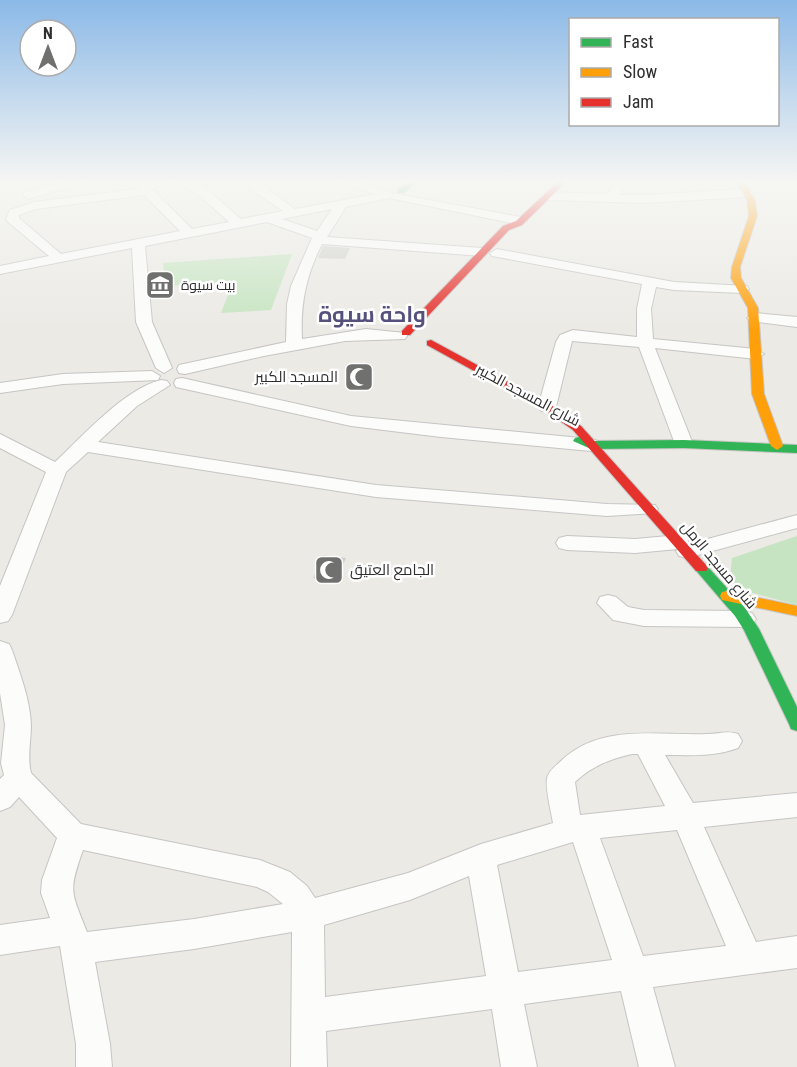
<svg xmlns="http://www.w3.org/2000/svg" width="797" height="1067" font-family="'Roboto Condensed',Cairo,sans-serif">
  <rect width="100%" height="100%" fill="#ebeae5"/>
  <g fill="#c6e4c1">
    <polygon points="292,254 271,310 221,313 233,282 166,286 163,263"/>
    <polygon points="797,536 797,605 745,591 730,579 732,558"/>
  </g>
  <g fill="#d0d0cb">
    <polygon points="323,246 350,248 345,259 318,258"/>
    <polygon points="323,555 346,558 336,582 313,578"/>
  </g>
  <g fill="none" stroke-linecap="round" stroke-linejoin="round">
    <g stroke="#c6c5c4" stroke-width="2">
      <g id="street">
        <polygon points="74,180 95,180 28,199 22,195 24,192"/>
        <path d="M 132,180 L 143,180 L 146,184 L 157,180 L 176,180 L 152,189 L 192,229 L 229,222 L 201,197 L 176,180 L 191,180 L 209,191 L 241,219 L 283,211 L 237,180 L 253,180 L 263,186 L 295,209 L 376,194 L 335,180 L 355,180 L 391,193 L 521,217 L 527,221 L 521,225 L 389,198 L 346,207 L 327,237 L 482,248 L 489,252 L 482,256 L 322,244 C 306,275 300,305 302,339 L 366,329 L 405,333 L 407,336 L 405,339 L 345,341 L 264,356 L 185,374 L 179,373 L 177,369 L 179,365 L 286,342 L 287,304 L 291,286 L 312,238 L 267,222 L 145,246 L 152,322 L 172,368 L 164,373 L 156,368 L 136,322 L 132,248 L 0,274 L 0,266 L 49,256 L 8,222 L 6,219 L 10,210 L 34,202 L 138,189 ZM 144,195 L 180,231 L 61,254 L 19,218 L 19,215 L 36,209 ZM 332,209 L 317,231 L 282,219 Z"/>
        <polygon points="618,180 630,180 619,195 644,195 747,189 753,193 747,197 644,203 548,200 542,196 548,192 607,194"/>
        <polygon points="497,249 674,282 747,286 749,289 742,293 674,290 656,287 651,309 653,339 756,349 764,354 756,359 655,348 693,444 691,448 677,448 675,444 639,347 572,341 556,407 553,411 541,411 538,407 556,342 560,335 573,330 637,337 637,309 642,284 492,256 490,253"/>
        <polygon points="755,313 797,317 797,327 750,321 747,318"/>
        <polygon points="152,371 160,376 158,380 63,384 0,393 0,383 63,374"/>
        <polygon points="182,378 351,416 591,439 598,441 600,445 598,449 591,451 441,437 351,426 176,387 174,383 176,379"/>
        <path d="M 161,380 L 167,381 L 170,385 L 137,406 L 98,442 L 376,485 L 607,504 L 655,505 L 658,509 L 655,513 L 607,516 L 376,497 L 88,452 L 66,472 L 12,615 L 8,621 L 0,623 L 0,586 L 46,472 L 0,448 L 0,434 L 55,462 C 83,436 124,389 161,380 Z"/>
        <polygon points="797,515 797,528 687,558 679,556 676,551 678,549 635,553 567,550 559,548 556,543 559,538 567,536 635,539 679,535 687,537 689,544"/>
        <polygon points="608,595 616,597 628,607 644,610 744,611 752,613 756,619 752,625 744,627 644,626 613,620 597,603 600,597"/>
        <path d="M 0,641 L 9,644 L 12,650 C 20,674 30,699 31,725 C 31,741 27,757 31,773 L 81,824 L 260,860 L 290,872 L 307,886 L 315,898 L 408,873 L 481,844 L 553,823 C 551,811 545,788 547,778 C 549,770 557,765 562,760 C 602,723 658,736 707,734 C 719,734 727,730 738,734 L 742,741 L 738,748 C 714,757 691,755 665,755 L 693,803 L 797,793 L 797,817 L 704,827 L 756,942 L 797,936 L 797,968 L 653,987 L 675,1067 L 639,1067 L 621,991 L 524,1004 L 537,1067 L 501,1067 L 492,1009 L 326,1031 L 327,1067 L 291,1067 L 292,932 L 194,949 L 95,962 L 110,1044 L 112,1067 L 76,1067 L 76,1044 L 60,946 L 0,955 L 0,925 L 50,918 L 41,893 L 42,880 L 57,838 L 19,797 L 10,807 L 0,811 L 0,779 L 4,775 L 1,763 L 5,725 L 0,693 ZM 632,754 L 638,754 L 665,806 L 580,815 L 575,782 C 592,766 610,759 632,754 ZM 677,830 L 726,946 L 643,956 L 600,838 ZM 573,842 L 612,960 L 518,972 L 497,865 ZM 83,850 L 257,887 L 268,892 L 283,904 L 194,919 L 87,932 C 71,891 68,892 83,850 ZM 469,876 L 486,976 L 325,997 L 324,925 L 410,900 Z"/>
      </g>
    </g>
    <g stroke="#c6c5c4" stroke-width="2">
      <g id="fast">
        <polygon points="411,180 419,180 404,193 398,193 398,189"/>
        <polygon points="579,437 592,441 684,440 797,445 797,453 684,448 591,449 573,441 575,438"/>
        <polygon points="701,563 706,565 745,608 759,629 797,707 797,731 791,729 789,724 744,630 735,616 694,568"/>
      </g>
    </g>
    <g stroke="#c6c5c4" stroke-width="2">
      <g id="slow">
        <polygon points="735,180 743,180 755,200 757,216 740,267 741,278 758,308 764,394 783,446 777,450 771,446 752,394 748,308 731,278 732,267 749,216 747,200"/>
        <polygon points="727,591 797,606 797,616 722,600 720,596 722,592"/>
      </g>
    </g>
    <g stroke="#c6c5c4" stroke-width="2">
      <g id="jam">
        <polygon points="560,180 568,180 522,225 509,230 410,335 402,335 402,331 503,226 516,221"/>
        <polygon points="431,340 551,405 581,426 706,565 708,568 706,571 696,571 573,430 543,409 427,345 427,341"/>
      </g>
    </g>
    <use href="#street" fill="#fcfcfb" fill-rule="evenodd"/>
    <use href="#fast" fill="#30b455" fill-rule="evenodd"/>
    <use href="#slow" fill="#ff9f0a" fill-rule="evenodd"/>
    <use href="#jam" fill="#e5322d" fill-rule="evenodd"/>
  </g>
  <linearGradient id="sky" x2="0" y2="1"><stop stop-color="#8bb9e7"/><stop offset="0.55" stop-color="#f6f6f3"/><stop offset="1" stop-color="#f6f6f3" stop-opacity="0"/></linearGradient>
  <rect width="797" height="330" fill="url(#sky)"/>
  <defs>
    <g id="museum-square" transform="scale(1.5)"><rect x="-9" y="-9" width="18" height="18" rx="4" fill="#70706e" stroke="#fff"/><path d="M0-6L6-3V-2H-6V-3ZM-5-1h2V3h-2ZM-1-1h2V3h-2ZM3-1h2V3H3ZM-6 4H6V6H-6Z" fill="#fff"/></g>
    <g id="mosque-square" transform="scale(1.5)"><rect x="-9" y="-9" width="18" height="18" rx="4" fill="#70706e" stroke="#fff"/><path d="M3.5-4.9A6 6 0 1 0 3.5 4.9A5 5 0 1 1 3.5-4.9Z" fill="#fff"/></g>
  </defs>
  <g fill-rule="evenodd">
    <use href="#museum-square" x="160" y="285"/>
    <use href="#mosque-square" x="359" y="377"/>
    <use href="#mosque-square" x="329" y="570"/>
  </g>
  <g text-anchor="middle" stroke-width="5" stroke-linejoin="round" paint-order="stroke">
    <g font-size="14" fill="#2e2e2e" stroke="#fff" text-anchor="start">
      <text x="181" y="290">بيت سيوة</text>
    </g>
    <g font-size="15" fill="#2e2e2e" stroke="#fff" text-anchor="end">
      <text x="338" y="382">المسجد الكبير</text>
      <text x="350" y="575" text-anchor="start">الجامع العتيق</text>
    </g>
    <g font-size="15" fill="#2e2e2e" stroke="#fff">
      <text transform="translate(528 395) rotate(28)" y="5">شارع المسجد الكبير</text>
      <text transform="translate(719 565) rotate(50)" y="5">شارع مسجد الرمل</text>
    </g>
    <g font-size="22" font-weight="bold" fill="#55517c" stroke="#fff">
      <text x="372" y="322">واحة سيوة</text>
    </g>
  </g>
  <rect x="569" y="18" width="210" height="108" fill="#ffffff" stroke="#ababab" stroke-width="1.5"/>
  <rect x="581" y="38" width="30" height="9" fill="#30b455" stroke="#ababab" stroke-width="1.5"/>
  <text x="623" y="48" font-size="18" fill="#2e2e2e">Fast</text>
  <rect x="581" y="68" width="30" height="9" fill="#ff9f0a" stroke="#ababab" stroke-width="1.5"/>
  <text x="623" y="78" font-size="18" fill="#2e2e2e">Slow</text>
  <rect x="581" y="98" width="30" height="9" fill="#e5322d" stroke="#ababab" stroke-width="1.5"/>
  <text x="623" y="108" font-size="18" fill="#2e2e2e">Jam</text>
  <g transform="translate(48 48)"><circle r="28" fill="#ffffff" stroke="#ababab" stroke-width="1.5"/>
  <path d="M0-4.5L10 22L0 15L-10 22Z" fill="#70706e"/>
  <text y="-9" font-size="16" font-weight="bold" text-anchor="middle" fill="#2e2e2e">N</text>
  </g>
</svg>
